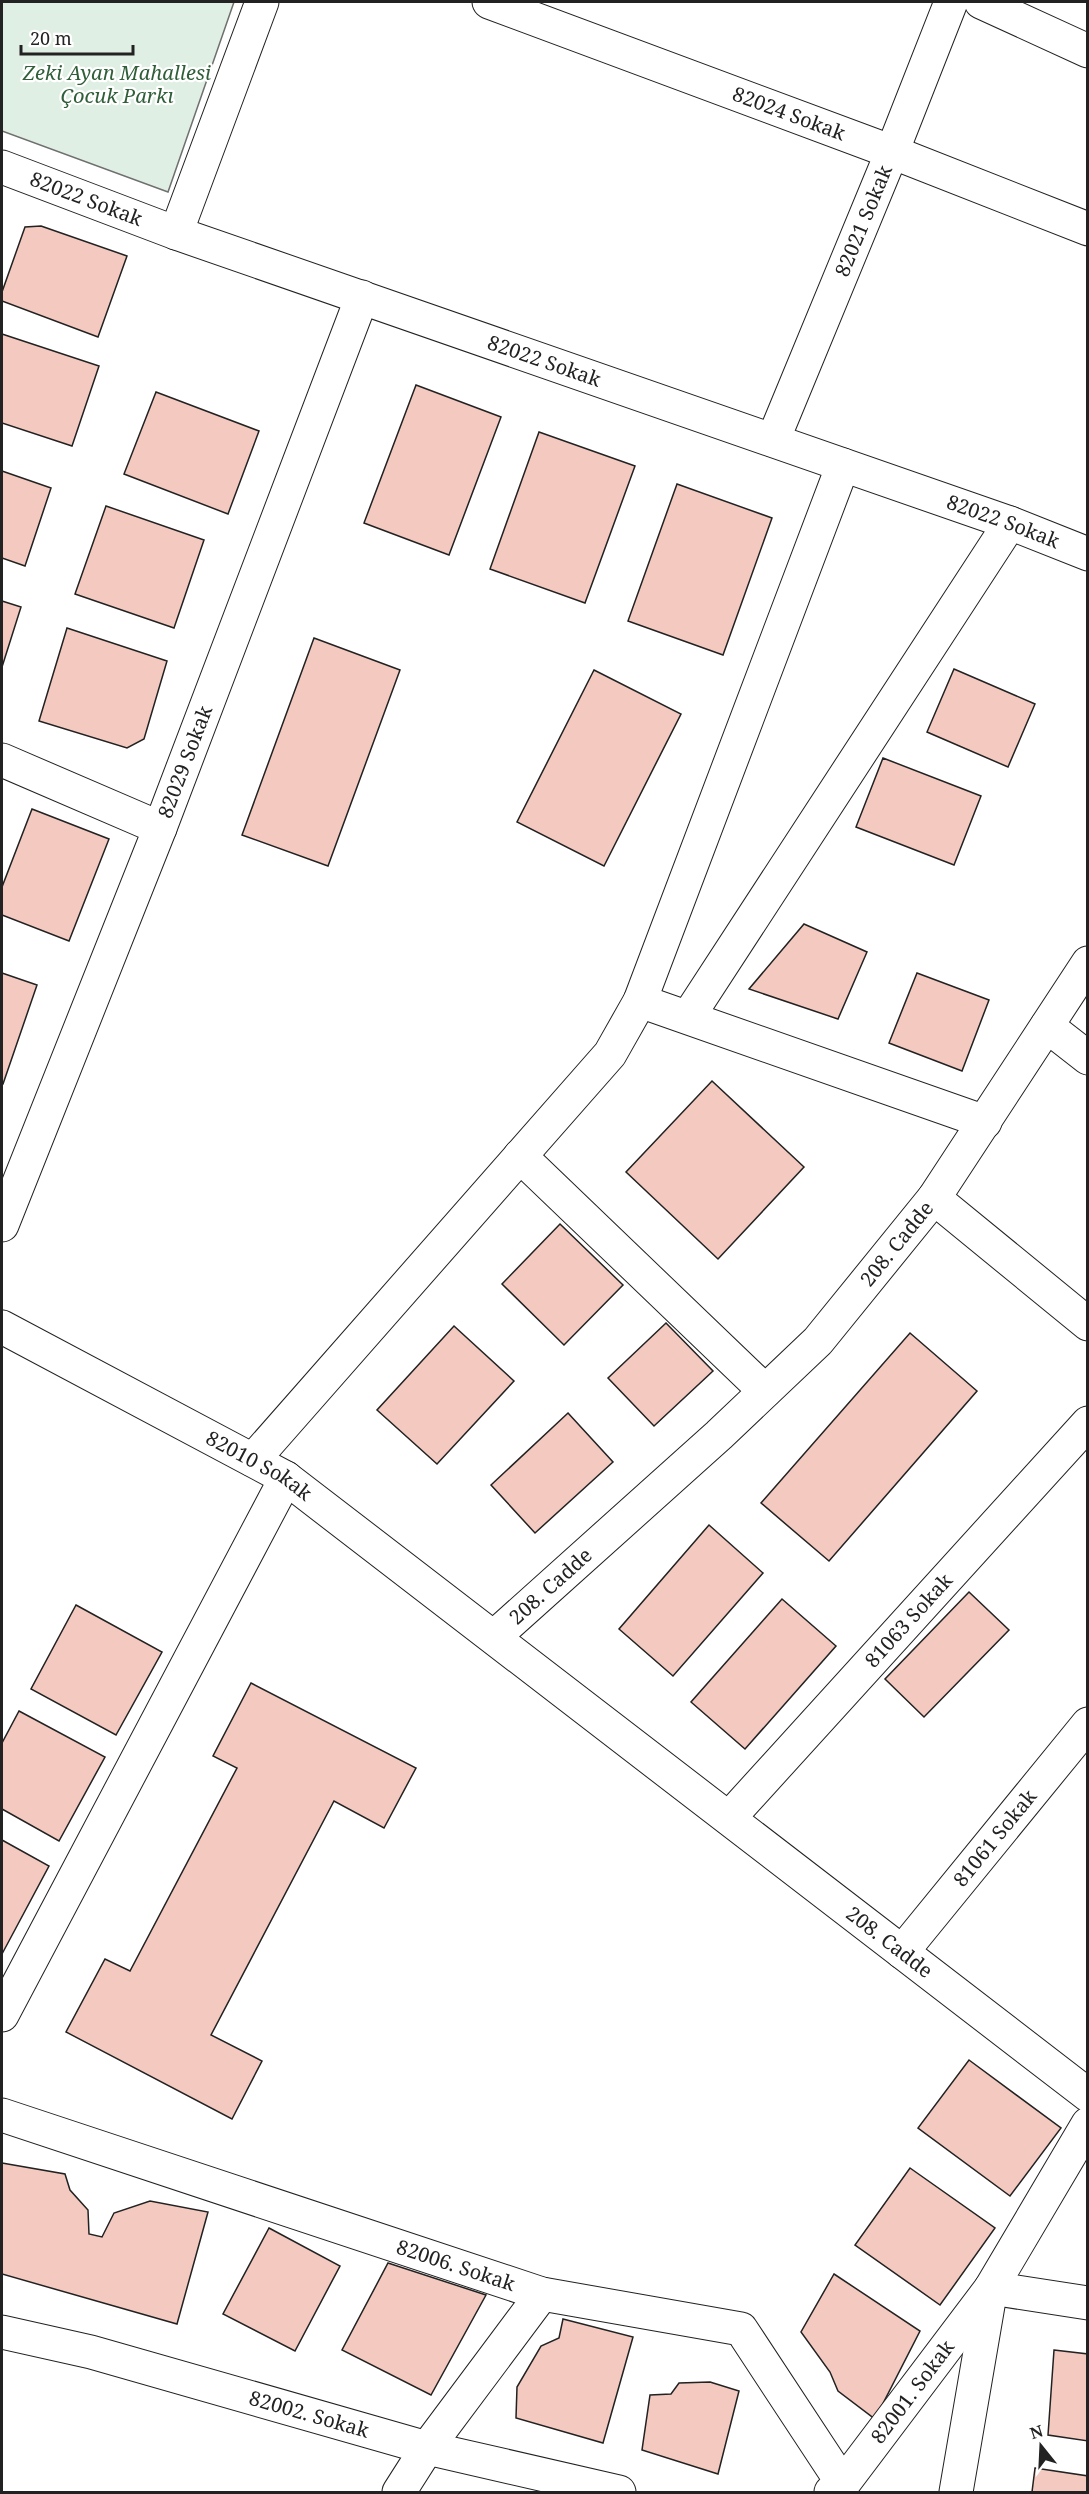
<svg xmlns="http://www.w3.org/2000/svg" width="1089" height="2494" font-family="'Noto Serif',serif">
  <rect width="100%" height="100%" fill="#fff"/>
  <polygon fill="#e0efe3" stroke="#6f6f6f" stroke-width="1.5" points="2,2 234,2 168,192 2,131"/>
  <g fill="#f3c9c0" stroke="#222" stroke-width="1.5">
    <polygon points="41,226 127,256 98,337 2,301 2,292 25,227"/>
    <polygon points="2,334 99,366 72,446 2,423"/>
    <polygon points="416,385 501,417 449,555 364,523"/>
    <polygon points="156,392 259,431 228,514 124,474"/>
    <polygon points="539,432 635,466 585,603 490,569"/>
    <polygon points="2,471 51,488 25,566 2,558"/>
    <polygon points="677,484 772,518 723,655 628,621"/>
    <polygon points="106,506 204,540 174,628 75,594"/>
    <polygon points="2,601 21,607 2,667"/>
    <polygon points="67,628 167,661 144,739 127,748 39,721"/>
    <polygon points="314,638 400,670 328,866 242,835"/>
    <polygon points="954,669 1035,704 1008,767 927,732"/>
    <polygon points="594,670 681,714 604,866 517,822"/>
    <polygon points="883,758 981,796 954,865 856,827"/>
    <polygon points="32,809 109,839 69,941 2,915 2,887"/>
    <polygon points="804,924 867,952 838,1019 749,989"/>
    <polygon points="2,973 37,985 3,1084 2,1084"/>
    <polygon points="917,973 989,1000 962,1071 889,1043"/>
    <polygon points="712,1081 804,1167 718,1259 626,1172"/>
    <polygon points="560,1224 623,1285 564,1345 502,1284"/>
    <polygon points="666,1323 713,1371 654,1426 608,1378"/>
    <polygon points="454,1326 514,1381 437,1464 377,1410"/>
    <polygon points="910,1333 977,1391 829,1561 761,1503"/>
    <polygon points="568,1413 613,1462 535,1533 491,1485"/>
    <polygon points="709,1525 763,1573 673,1676 619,1629"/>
    <polygon points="969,1592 1009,1630 924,1717 885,1679"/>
    <polygon points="782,1599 836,1646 745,1749 691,1702"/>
    <polygon points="76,1605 162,1652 116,1735 31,1689"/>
    <polygon points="251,1683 416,1768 384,1828 334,1801 211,2035 262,2061 232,2119 66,2032 105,1959 130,1971 237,1768 213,1756"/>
    <polygon points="19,1711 105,1757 59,1841 2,1809 2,1743"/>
    <polygon points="2,1840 49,1866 2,1954"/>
    <polygon points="969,2060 1061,2128 1010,2196 918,2128"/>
    <polygon points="2,2163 65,2174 70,2190 88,2210 89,2234 102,2237 114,2213 150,2201 208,2212 177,2324 2,2274"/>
    <polygon points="910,2168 995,2228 940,2305 855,2245"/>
    <polygon points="269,2228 340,2266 295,2351 223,2314"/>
    <polygon points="388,2263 486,2295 431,2395 342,2350"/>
    <polygon points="834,2274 920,2331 875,2419 838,2391 830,2372 801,2332"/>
    <polygon points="563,2319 633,2337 603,2443 516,2418 517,2387 541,2346 559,2338"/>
    <polygon points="1054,2350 1088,2354 1088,2441 1048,2435"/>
    <polygon points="710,2382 739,2391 718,2474 642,2450 650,2395 671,2394 679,2383"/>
    <polygon points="1035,2468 1088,2476 1088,2492 1032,2492"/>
  </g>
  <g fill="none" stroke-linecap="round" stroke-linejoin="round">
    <g stroke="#222" stroke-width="35">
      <g id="minor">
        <path id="s1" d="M 489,2 L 892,152 L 1088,229"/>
        <polyline points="981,2 1088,51"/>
        <path id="s2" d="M 2,167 L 176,233 L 1010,523 L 1088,554"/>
        <polyline points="176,233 262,2"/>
        <path id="s3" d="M 773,440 L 892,152 L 951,2"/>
        <polyline points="2,760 160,828"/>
        <polyline points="640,1001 985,1122"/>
        <polyline points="688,1017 1010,523"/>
        <polyline points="1047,1026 1088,1058"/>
        <polyline points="520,1156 765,1391"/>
        <polyline points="934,1198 1088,1324"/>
        <path id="s4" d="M 2,1225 L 160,828 L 362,297"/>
        <path id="s5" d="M 2,1327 L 286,1478 L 1088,2095"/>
        <polyline points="253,1460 610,1054 640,1001 843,465"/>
        <path id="s6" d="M 494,1637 L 719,1435 L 818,1341 L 934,1198 L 1088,963"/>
        <path id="s7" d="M 729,1818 L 1088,1423"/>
        <path id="s8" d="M 902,1952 L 1088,1724"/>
        <polyline points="2,2015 286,1478"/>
        <path id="s9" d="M 2,2115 L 542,2294 L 741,2329 L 843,2484"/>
        <path id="s10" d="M 2,2332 L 91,2352 L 427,2448 L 619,2492"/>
        <polyline points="399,2492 427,2448 542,2294"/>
        <path id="s11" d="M 831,2492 L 843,2484 L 991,2288 L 1088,2303"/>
        <polyline points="956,2492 991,2288 1088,2124"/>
      </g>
    </g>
    <use href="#minor" stroke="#fff" stroke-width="33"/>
  </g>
  <g text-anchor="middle" stroke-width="4.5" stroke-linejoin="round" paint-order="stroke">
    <g font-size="20" font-style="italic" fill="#2f5e38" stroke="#fff">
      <text x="117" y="80">Zeki Ayan Mahallesi<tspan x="117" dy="23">Çocuk Parkı</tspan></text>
    </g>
    <g font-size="20" fill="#222" stroke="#fff">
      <text dy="7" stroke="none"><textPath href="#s1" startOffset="320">82024 Sokak</textPath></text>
      <text dy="7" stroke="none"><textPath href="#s2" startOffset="90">82022 Sokak</textPath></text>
      <text dy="7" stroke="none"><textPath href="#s3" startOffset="237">82021 Sokak</textPath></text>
      <text dy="7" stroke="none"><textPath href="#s2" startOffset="576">82022 Sokak</textPath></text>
      <text dy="7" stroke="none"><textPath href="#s2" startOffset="1062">82022 Sokak</textPath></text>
      <text dy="7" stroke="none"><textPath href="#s4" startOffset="498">82029 Sokak</textPath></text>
      <text dy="7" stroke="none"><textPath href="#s6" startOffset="564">208. Cadde</textPath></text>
      <text dy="7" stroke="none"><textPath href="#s5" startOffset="292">82010 Sokak</textPath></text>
      <text dy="7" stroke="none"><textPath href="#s6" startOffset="76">208. Cadde</textPath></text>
      <text dy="7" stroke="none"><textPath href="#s7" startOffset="267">81063 Sokak</textPath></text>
      <text dy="7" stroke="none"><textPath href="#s8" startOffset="147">81061 Sokak</textPath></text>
      <text dy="7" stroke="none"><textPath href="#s5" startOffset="1083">208. Cadde</textPath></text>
      <text dy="7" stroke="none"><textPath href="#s9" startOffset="478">82006. Sokak</textPath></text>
      <text dy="7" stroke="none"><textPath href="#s11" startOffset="130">82001. Sokak</textPath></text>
      <text dy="7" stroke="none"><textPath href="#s10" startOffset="318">82002. Sokak</textPath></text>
    </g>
  </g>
  <rect width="1089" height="2494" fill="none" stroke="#222222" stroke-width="6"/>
  <g transform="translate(1041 2446) rotate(342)" stroke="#ffffff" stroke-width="4.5" paint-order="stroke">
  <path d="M0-4.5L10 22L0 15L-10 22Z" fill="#222222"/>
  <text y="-9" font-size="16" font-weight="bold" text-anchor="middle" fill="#222222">N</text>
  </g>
  <path d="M21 45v9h112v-9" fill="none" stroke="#222222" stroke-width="3"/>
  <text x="30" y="45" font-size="18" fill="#222222" stroke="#ffffff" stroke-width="4.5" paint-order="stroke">20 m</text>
</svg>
